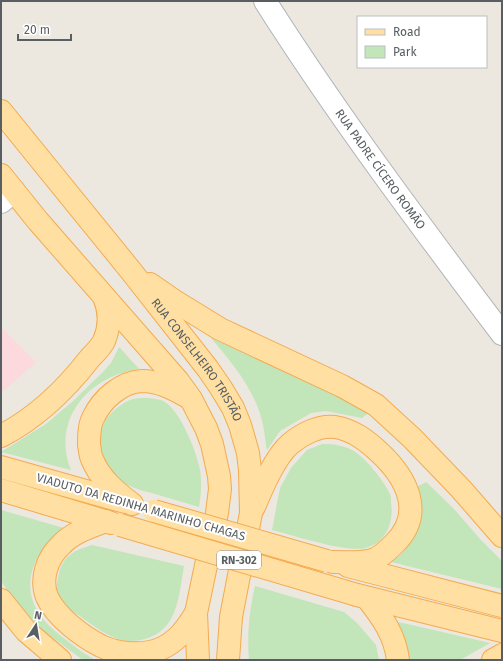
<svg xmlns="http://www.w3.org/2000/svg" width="503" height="661" font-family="'Fira Sans',sans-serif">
  <rect width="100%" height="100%" fill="#ece7df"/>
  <polygon fill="#fbd9dc" points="1,327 36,362 2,392 1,391"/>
  <g fill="#c2e5ba">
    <path d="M 211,338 L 276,368 L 305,378 L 357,404 L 368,413 L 362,418 L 326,411 L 311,413 L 280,431 L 267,450 C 265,442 265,433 263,425 C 256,391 233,364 211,338 Z"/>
    <path d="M 119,347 L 139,369 C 89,376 51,419 71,470 L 1,452 L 46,424 L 72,402 L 103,372 L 111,363 Z"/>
    <path d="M 148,398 C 153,399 159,399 163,401 C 180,409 197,453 200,470 C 202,482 201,495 199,507 C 185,503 170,498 155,494 C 144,491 131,488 121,481 C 112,476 108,469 104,460 C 91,435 106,411 130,400 C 135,398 142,398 148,398 Z"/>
    <path d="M 322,444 C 333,444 342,445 352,450 C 365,457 384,481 390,494 C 391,496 391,500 391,503 C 394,523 386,543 365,548 C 347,553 292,535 272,530 L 280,488 L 291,468 L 307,450 Z"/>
    <path d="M 426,482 L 454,509 L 480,539 L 502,561 L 502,589 L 391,562 C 397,558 404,553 407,547 C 418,531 419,506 417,487 Z"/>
    <path d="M 1,510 L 64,528 C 35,550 17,585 42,618 C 50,628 60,635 70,643 C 78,649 86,655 95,660 L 83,660 L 45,632 L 19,607 L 1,581 Z"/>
    <path d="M 92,545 L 184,566 C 181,582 179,608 169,622 C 164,630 155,636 145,639 C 120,646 104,633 84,619 C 74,612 61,604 57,591 C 56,586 58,578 59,573 C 64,555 75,550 92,545 Z"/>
    <path d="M 255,586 L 344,612 L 357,623 L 376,645 L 379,660 L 249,660 C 247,633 249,613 255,586 Z"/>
    <polygon points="394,621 490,643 460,660 406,660"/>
  </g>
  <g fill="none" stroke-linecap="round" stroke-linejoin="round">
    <g stroke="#b1b4b8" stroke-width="24">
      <g id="minor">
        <path id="s1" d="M 265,1 C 338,116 420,225 502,334"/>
        <polyline points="1,202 14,191"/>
      </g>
    </g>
    <g stroke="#f5aa4f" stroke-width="24">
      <g id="major">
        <path id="s2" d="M 1,111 L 131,271 L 208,369 L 221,388 L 233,408 L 240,425 L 248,453 L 250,470 L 251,513 L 231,617 L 228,660"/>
        <polyline points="1,175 38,221 178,381 191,399 206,428 212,444 219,476 220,489 217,513 196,613 198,660"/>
        <polyline points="150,284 176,302 220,329 342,386 376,405 412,438 461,489 502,536"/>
        <path d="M 1,436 C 36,418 66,389 90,358 C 95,353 101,347 104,341 C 110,327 110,311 104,297"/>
        <polyline points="1,467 125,502"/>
        <polyline points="1,490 111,523"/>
        <path d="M 132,504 C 116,492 100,479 92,459 C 90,455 90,449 89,445 C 89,436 89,426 93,418 C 102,399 121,382 142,381 C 159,381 174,389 188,397"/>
        <path d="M 254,507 C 262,488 275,457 290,444 C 302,434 319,425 335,427 C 353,430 366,440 379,452 C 406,477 426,513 394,544 C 389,549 382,556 375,559 C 361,564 347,562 333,562"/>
        <path d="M 106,521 C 91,527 73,532 61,545 C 47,558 40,579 47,597 C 56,617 83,637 101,646 C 118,654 143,656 160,649 C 177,642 187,628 196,613"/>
        <polyline points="348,566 502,606"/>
        <polyline points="357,595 502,631"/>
        <path d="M 367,598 C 382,617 395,635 398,660"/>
        <polyline points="1,600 26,631 60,660"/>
        <polyline points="493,660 502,655"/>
      </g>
    </g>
    <use href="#minor" stroke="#fff" stroke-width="22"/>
    <use href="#major" stroke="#ffe0a2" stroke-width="22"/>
    <g stroke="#f5aa4f" stroke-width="24" stroke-linecap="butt">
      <g id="major-bridge">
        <polyline points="154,511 327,561"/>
        <polyline points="120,525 357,595"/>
      </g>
    </g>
    <use href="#major-bridge" stroke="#ffe0a2" stroke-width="22"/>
  </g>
  <g text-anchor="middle" stroke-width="4" stroke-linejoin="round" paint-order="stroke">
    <rect fill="#fff" stroke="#8a8e90" stroke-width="1" x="217" y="551" width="44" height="18" rx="3"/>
    <g font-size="11" font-weight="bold" fill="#585e61">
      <text x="239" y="564">RN-302</text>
    </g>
    <g font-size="12" fill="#585e61" stroke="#fff">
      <text dy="4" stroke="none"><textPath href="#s1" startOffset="204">RUA PADRE CÍCERO ROMÃO</textPath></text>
      <text dy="4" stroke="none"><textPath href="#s2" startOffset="317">RUA CONSELHEIRO TRISTÃO</textPath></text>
      <text transform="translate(141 507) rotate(16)" y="4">VIADUTO DA REDINHA MARINHO CHAGAS</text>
    </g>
  </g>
  <rect width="503" height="661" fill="none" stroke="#585e61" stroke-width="4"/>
  <rect x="357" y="16" width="130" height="52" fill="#ffffff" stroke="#bcbfc0"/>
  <rect x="365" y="29" width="20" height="6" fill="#ffe0a2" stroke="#bcbfc0"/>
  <text x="393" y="36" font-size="12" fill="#585e61">Road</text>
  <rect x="365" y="46" width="20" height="12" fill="#c2e5ba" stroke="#bcbfc0"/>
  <text x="393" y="56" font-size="12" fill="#585e61">Park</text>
  <g transform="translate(36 625) rotate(12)" stroke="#ffffff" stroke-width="3" paint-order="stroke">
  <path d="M0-3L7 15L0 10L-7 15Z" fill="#585e61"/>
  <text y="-6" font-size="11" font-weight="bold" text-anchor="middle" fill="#585e61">N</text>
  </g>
  <path d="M18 34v6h53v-6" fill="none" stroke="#585e61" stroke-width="2"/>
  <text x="24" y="34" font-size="12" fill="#585e61" stroke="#ffffff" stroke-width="3" paint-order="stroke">20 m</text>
</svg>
